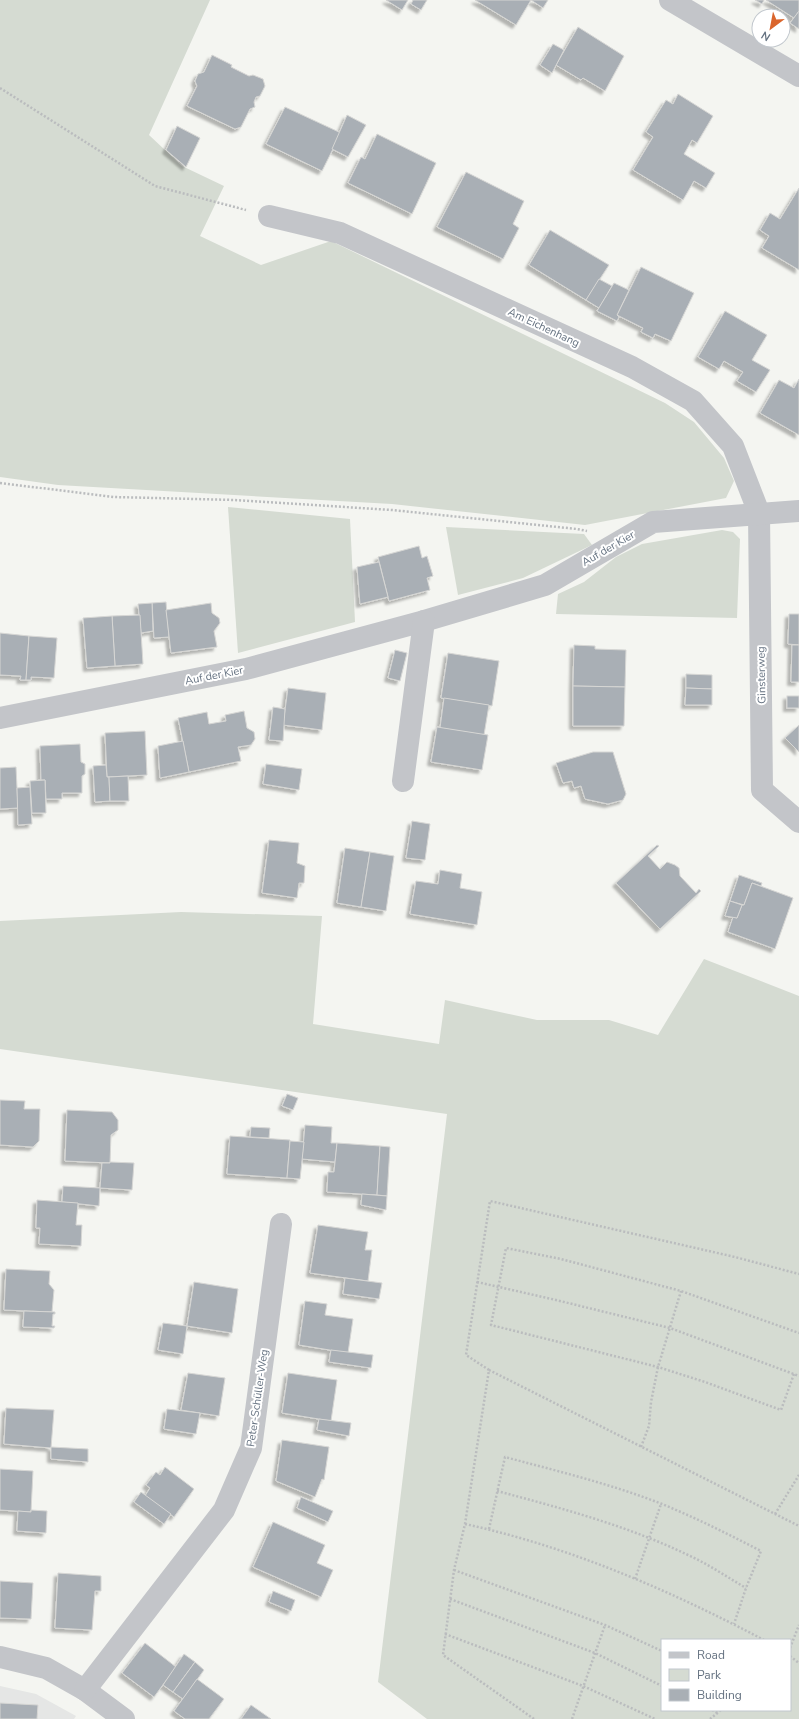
<svg xmlns="http://www.w3.org/2000/svg" width="799" height="1719" font-family="'Nunito Sans',sans-serif">
  <defs>
    <filter id="shadow"><feDropShadow dx="-3.5" dy="3.5" stdDeviation="1" flood-color="#0004"/></filter>
  </defs>
  <rect width="100%" height="100%" fill="#f4f5f1"/>
  <polygon fill="#e5e6e5" points="0,1686 36,1694 76,1716 74,1719 0,1719"/>
  <g fill="#d5dbd2" fill-rule="evenodd">
    <polygon points="0,0 210,0 149,135 182,166 224,186 200,236 261,265 331,241 665,403 694,422 724,458 734,481 726,498 585,525 392,504 58,485 0,477"/>
    <polygon points="228,507 350,519 355,622 238,653"/>
    <polygon points="446,527 584,534 592,545 523,578 458,595"/>
    <polygon points="722,530 733,532 740,539 737,618 556,614 558,594 584,582 616,557 642,544"/>
    <path d="M 181,912 L 322,916 L 313,1024 L 439,1044 L 445,1000 L 537,1020 L 609,1020 L 658,1035 L 704,959 L 799,996 L 799,1719 L 427,1719 L 378,1682 L 447,1114 L 0,1049 L 0,921 ZM 662,1640 L 790,1640 L 790,1710 L 662,1710 Z"/>
  </g>
  <g fill="#a9afb5" stroke="#d6d6d4" filter="url(#shadow)">
    <polygon points="386,0 408,0 402,10"/>
    <polygon points="413,0 427,0 421,10 411,4"/>
    <polygon points="475,0 531,0 516,25"/>
    <polygon points="531,0 548,0 543,8"/>
    <polygon points="755,0 764,0 762,4"/>
    <polygon points="766,0 799,0 799,11 794,18"/>
    <polygon points="799,11 799,29 790,23"/>
    <polygon points="578,27 624,56 605,91 583,78 581,80 556,65"/>
    <polygon points="553,44 564,50 552,73 540,65"/>
    <polygon points="212,55 232,65 231,67 249,76 253,75 263,79 265,86 260,96 256,97 254,102 255,107 250,109 241,127 235,129 187,106 197,86 195,81 198,74 204,72"/>
    <polygon points="678,94 713,116 697,143 692,140 684,154 715,173 706,188 694,181 683,200 633,170 653,137 646,132 666,100 673,104"/>
    <polygon points="285,107 341,133 322,171 266,144"/>
    <polygon points="347,115 366,125 348,157 332,149"/>
    <polygon points="177,126 200,138 186,167 166,150"/>
    <polygon points="377,134 436,163 412,214 348,183 361,157 365,159"/>
    <polygon points="466,172 524,201 513,224 519,228 503,259 437,227"/>
    <polygon points="799,188 799,270 762,248 769,236 760,230 770,213 780,219"/>
    <polygon points="550,230 609,265 586,300 529,265"/>
    <polygon points="641,267 694,293 671,341 655,334 653,338 641,332 643,328 617,315"/>
    <polygon points="599,279 612,286 599,308 586,300"/>
    <polygon points="614,283 629,290 617,315 619,317 617,321 597,311"/>
    <polygon points="725,311 767,335 752,360 770,370 756,392 737,381 743,372 724,361 719,369 698,357"/>
    <polygon points="799,379 799,435 760,413 779,380 794,388"/>
    <polygon points="419,546 422,558 427,556 433,576 427,578 430,590 389,601 378,557"/>
    <polygon points="379,562 388,597 360,604 357,567"/>
    <polygon points="166,602 169,637 154,638 152,603"/>
    <polygon points="152,603 153,631 141,633 138,604"/>
    <polygon points="211,603 212,613 219,618 220,623 214,631 217,647 171,653 166,610"/>
    <polygon points="789,614 799,614 799,645 788,644"/>
    <polygon points="140,615 143,664 115,666 112,616"/>
    <polygon points="112,616 115,666 87,668 83,618"/>
    <polygon points="0,633 29,636 26,680 20,680 21,676 0,675"/>
    <polygon points="29,636 57,638 54,678 31,677 31,680 26,680"/>
    <polygon points="574,645 595,646 595,649 626,650 625,687 573,686"/>
    <polygon points="792,645 799,645 799,682 791,682"/>
    <polygon points="395,650 407,653 400,681 388,678"/>
    <polygon points="448,653 499,661 492,706 441,698"/>
    <polygon points="686,674 712,675 712,689 686,688"/>
    <polygon points="573,686 625,687 624,726 573,726"/>
    <polygon points="288,688 326,693 322,730 283,725"/>
    <polygon points="686,688 712,689 712,705 685,705"/>
    <rect x="787" y="696" width="12" height="12"/>
    <polygon points="444,698 489,705 484,735 440,728"/>
    <polygon points="273,707 285,709 283,741 269,740"/>
    <polygon points="244,711 247,728 254,732 255,739 251,745 238,747 241,761 189,772 178,718 207,712 209,724 226,721 225,715"/>
    <polygon points="799,725 799,752 785,738"/>
    <polygon points="437,727 488,735 482,770 431,762"/>
    <polygon points="145,731 147,775 107,777 105,733"/>
    <polygon points="183,741 189,772 160,778 158,746"/>
    <polygon points="80,744 81,762 85,764 85,774 82,776 82,793 62,793 62,799 46,799 45,780 41,780 40,746"/>
    <polygon points="593,752 613,752 626,794 623,800 608,804 585,799 581,786 574,788 572,781 563,783 556,763"/>
    <polygon points="266,764 302,769 299,790 263,784"/>
    <polygon points="106,765 107,777 109,777 110,801 95,802 93,766"/>
    <polygon points="16,767 18,808 0,809 0,768"/>
    <polygon points="128,776 129,801 110,801 109,777"/>
    <polygon points="45,780 46,813 32,813 30,781"/>
    <polygon points="30,787 32,824 18,825 17,788"/>
    <polygon points="412,821 430,824 425,860 406,858"/>
    <polygon points="269,840 299,843 297,863 305,866 304,883 299,883 297,898 262,893"/>
    <polygon points="657,845 659,846 648,856 660,869 667,862 675,865 679,868 680,876 696,893 699,889 701,891 660,929 616,883"/>
    <polygon points="345,848 370,852 361,907 337,903"/>
    <polygon points="370,852 394,856 386,911 361,907"/>
    <polygon points="440,870 462,874 460,888 482,892 477,925 410,914 416,881 438,884"/>
    <polygon points="739,875 762,883 761,886 752,883 744,905 730,901"/>
    <polygon points="752,883 793,898 775,949 728,932 733,917 737,918 742,905 744,905"/>
    <polygon points="730,901 742,905 737,918 725,916"/>
    <polygon points="287,1094 298,1098 293,1110 282,1106"/>
    <polygon points="0,1100 25,1101 24,1109 40,1109 39,1141 33,1147 0,1145"/>
    <polygon points="67,1110 112,1112 118,1120 118,1130 111,1135 110,1163 65,1161"/>
    <polygon points="305,1125 332,1127 331,1143 337,1143 335,1162 302,1159"/>
    <polygon points="251,1127 270,1128 269,1138 250,1137"/>
    <polygon points="230,1136 290,1140 287,1178 227,1174"/>
    <polygon points="290,1141 304,1142 300,1179 287,1178"/>
    <polygon points="337,1143 380,1146 377,1195 327,1192 328,1172 334,1172"/>
    <polygon points="380,1146 390,1147 387,1196 377,1195"/>
    <polygon points="110,1162 134,1163 132,1190 100,1188 102,1163 110,1163"/>
    <polygon points="63,1186 100,1188 99,1206 62,1202"/>
    <polygon points="362,1194 387,1196 386,1210 361,1205"/>
    <polygon points="37,1200 78,1203 76,1225 82,1225 81,1246 39,1244 40,1228 36,1228"/>
    <polygon points="318,1225 368,1232 365,1250 372,1250 368,1281 310,1273"/>
    <polygon points="6,1269 50,1271 49,1284 54,1290 52,1312 4,1310"/>
    <polygon points="345,1278 382,1283 379,1299 343,1294"/>
    <polygon points="194,1282 238,1289 232,1333 187,1326"/>
    <polygon points="305,1301 327,1304 325,1315 353,1319 348,1353 299,1345"/>
    <polygon points="24,1311 55,1312 55,1314 53,1314 52,1326 55,1326 54,1328 23,1327"/>
    <polygon points="163,1323 187,1326 183,1354 158,1350"/>
    <polygon points="331,1350 373,1355 371,1368 329,1362"/>
    <polygon points="188,1373 225,1378 219,1416 181,1410"/>
    <polygon points="288,1373 337,1380 331,1421 282,1413"/>
    <polygon points="6,1408 54,1410 51,1448 4,1444"/>
    <polygon points="167,1409 200,1413 196,1434 164,1429"/>
    <polygon points="319,1419 351,1423 349,1436 317,1430"/>
    <polygon points="282,1440 329,1447 324,1480 322,1479 315,1497 276,1481"/>
    <polygon points="51,1447 88,1449 88,1462 51,1459"/>
    <polygon points="165,1467 194,1489 174,1517 145,1496 150,1488 146,1485 156,1472 160,1475"/>
    <polygon points="0,1469 33,1471 31,1512 0,1510"/>
    <polygon points="141,1492 171,1514 164,1524 134,1502"/>
    <polygon points="301,1497 333,1511 328,1522 297,1508"/>
    <polygon points="31,1510 47,1511 46,1533 17,1531 18,1511 31,1512"/>
    <polygon points="273,1522 325,1545 317,1563 333,1570 321,1597 253,1567"/>
    <polygon points="58,1573 101,1576 101,1591 95,1591 92,1630 55,1628"/>
    <polygon points="0,1581 33,1583 31,1619 0,1618"/>
    <polygon points="273,1591 295,1600 291,1611 269,1602"/>
    <polygon points="145,1643 176,1667 154,1697 122,1673"/>
    <polygon points="184,1654 195,1662 173,1692 163,1685"/>
    <polygon points="195,1662 204,1670 183,1699 173,1692"/>
    <polygon points="197,1679 224,1699 209,1719 185,1719 174,1711"/>
    <polygon points="0,1703 38,1705 37,1719 0,1719"/>
    <polygon points="251,1705 271,1719 241,1719"/>
  </g>
  <g fill="none" stroke-linecap="round" stroke-linejoin="round">
    <g stroke="#babcbe" stroke-width="2.5" stroke-dasharray="2 2" stroke-linecap="butt">
      <polyline points="0,88 155,186 246,210"/>
      <polyline points="0,483 114,497 235,500 392,510 577,529 587,531"/>
      <polyline points="477,1282 556,1300 670,1328 799,1376"/>
      <polyline points="489,1370 466,1355 490,1201 735,1257 799,1274"/>
      <polyline points="794,1374 781,1410 705,1382 658,1367 491,1325 506,1248 561,1259 681,1291 799,1333"/>
      <polyline points="641,1447 649,1426 651,1402 658,1367 681,1291"/>
      <path d="M 497,1491 C 561,1508 628,1526 688,1555 C 708,1564 727,1577 746,1588"/>
      <polyline points="775,1514 799,1475"/>
      <path d="M 465,1524 C 570,1547 669,1590 764,1640"/>
      <path d="M 489,1529 L 505,1457 C 557,1471 611,1484 662,1504 C 696,1518 728,1534 761,1551 L 746,1588 L 734,1624"/>
      <polyline points="454,1570 605,1625 662,1651"/>
      <polyline points="635,1579 661,1504"/>
      <polyline points="450,1599 595,1653 662,1686"/>
      <polyline points="445,1634 583,1686 655,1719"/>
      <polyline points="790,1648 799,1625"/>
      <polyline points="790,1656 799,1663"/>
      <polyline points="712,1710 718,1713"/>
      <polyline points="534,1719 443,1655 454,1570 465,1524 489,1370 799,1526"/>
      <polyline points="572,1719 605,1625"/>
      <polyline points="710,1719 721,1710"/>
    </g>
    <g stroke="#c3c5c9" stroke-width="22">
      <polyline points="670,0 799,76"/>
      <polyline points="269,216 340,233 632,367 693,401 733,446 759,513 762,790 799,822"/>
      <polyline points="0,718 246,669 424,621 545,585 653,522 799,511"/>
      <polyline points="403,781 424,621"/>
      <polyline points="0,1657 46,1668 85,1690 124,1719"/>
      <polyline points="85,1690 224,1510 251,1448 281,1224"/>
    </g>
  </g>
  <g text-anchor="middle" stroke-width="4" stroke-linejoin="round" paint-order="stroke">
    <g font-size="11" fill="#657281" stroke="#fff">
      <text transform="translate(544 327) rotate(25)" y="4">Am Eichenhang</text>
      <text transform="translate(608 548) rotate(-30)" y="4">Auf der Kier</text>
      <text transform="translate(214 675) rotate(-11)" y="4">Auf der Kier</text>
      <text transform="translate(761 675) rotate(-91)" y="4">Ginsterweg</text>
      <text transform="translate(257 1398) rotate(-82)" y="4">Peter-Schüller-Weg</text>
    </g>
  </g>
  <rect x="661" y="1639" width="130" height="72" fill="#ffffff" stroke="#c1c7cd"/>
  <rect x="669" y="1652" width="20" height="6" fill="#c3c5c9" stroke="#c1c7cd"/>
  <text x="697" y="1659" font-size="12" fill="#657281">Road</text>
  <rect x="669" y="1669" width="20" height="12" fill="#d5dbd2" stroke="#c1c7cd"/>
  <text x="697" y="1679" font-size="12" fill="#657281">Park</text>
  <rect x="669" y="1689" width="20" height="12" fill="#a9afb5" stroke="#c1c7cd"/>
  <text x="697" y="1699" font-size="12" fill="#657281">Building</text>
  <g transform="translate(771 28) rotate(212)"><circle r="19" fill="#ffffff" stroke="#c1c7cd"/>
  <path d="M0-3L7 15L0 10L-7 15Z" fill="#da652c"/>
  <text y="-6" font-size="11" font-weight="bold" text-anchor="middle" fill="#657281">N</text>
  </g>
</svg>
